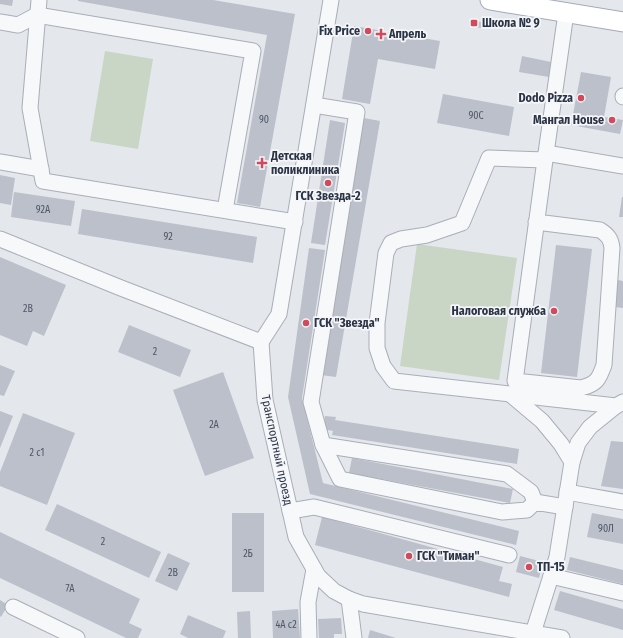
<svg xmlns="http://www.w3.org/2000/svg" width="623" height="638" font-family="'Fira Sans Condensed',sans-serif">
  <rect width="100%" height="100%" fill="#e4e7ec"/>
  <g fill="#c9d6c5">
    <polygon points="105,51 153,59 138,149 90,141"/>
    <polygon points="417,244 517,258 499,380 400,366"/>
  </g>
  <g fill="#bbc0ca">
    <polygon points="0,0 13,0 12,6 0,4"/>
    <polygon points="78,0 213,0 295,14 260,207 237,203 267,35 78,1"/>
    <polygon points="470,20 481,22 481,28 469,26"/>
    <polygon points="354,26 440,41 435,69 378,59 370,104 342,99"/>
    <polygon points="522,56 551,62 549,77 519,72"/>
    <polygon points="581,72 611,77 604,117 623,120 620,134 571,125"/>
    <polygon points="443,94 514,107 509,136 437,123"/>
    <polygon points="364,118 380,121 336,377 321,375"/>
    <polygon points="330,120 345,123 325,245 311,243"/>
    <polygon points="0,175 15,178 11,205 0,203"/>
    <polygon points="14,192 75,201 71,226 11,217"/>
    <polygon points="622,197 623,197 623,217 619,217"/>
    <polygon points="82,209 257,237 253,263 78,234"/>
    <polygon points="556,245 592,249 577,377 541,373"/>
    <polygon points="309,248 325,250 302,398 323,483 519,531 516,545 310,494 288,397"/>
    <polygon points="0,257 66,285 44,336 33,331 27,346 0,335"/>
    <polygon points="618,280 623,281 623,308 615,307"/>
    <polygon points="129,325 191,350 180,377 118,352"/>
    <polygon points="0,365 15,371 4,396 0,395"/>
    <polygon points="223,372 254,458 205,476 173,390"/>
    <polygon points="0,411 13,416 0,448"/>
    <polygon points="23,413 75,433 47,505 0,486 0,472"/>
    <polygon points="325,416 336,417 335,420 519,449 517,464 332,435 333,431 323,429"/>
    <polygon points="611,441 623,442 623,489 601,486"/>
    <polygon points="352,458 513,489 510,503 349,473"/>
    <polygon points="57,504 161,552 149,578 45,530"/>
    <rect x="232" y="513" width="32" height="79"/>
    <polygon points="592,513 623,519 623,544 587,537"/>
    <polygon points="322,517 503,567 499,581 512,584 509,597 315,545"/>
    <polygon points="0,532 140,599 129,623 142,629 138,638 126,638 0,578"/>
    <polygon points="168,553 190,563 177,591 155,581"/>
    <polygon points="520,556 543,562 539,578 516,572"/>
    <polygon points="570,557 623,570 623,584 567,570"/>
    <polygon points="560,591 623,609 623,630 554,610"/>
    <polygon points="0,600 8,605 1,617 0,616"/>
    <polygon points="298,609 300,638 273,638 272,611"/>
    <polygon points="250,611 251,638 238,638 237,612"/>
    <polygon points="188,615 226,631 223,638 188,638 180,634"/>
    <polygon points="341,618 342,634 334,634 334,638 319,638 318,619"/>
    <polygon points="370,630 396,638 368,638"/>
  </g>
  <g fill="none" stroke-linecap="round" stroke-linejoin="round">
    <g stroke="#a9aeb7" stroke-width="17">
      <g id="minor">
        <polyline points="39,0 30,108 43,181 295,222"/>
        <polyline points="566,13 545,160 489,158 462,223 427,235 401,239 391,243 386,253 377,323 377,348 383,366 394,381 616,406 623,402"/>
        <polyline points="0,22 18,25 37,15 253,51 225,210"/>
        <polyline points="623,97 623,96"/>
        <polyline points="314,105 357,112 311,402 323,445 340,479 502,512 527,510 535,502 565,507"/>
        <polyline points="546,153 623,166"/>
        <polyline points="0,162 41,169"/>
        <path d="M 536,222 L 600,230 C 608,235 611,239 612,248 L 604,365 C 599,379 597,384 581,388 L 515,381 C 525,307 535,234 545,160"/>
        <polyline points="0,239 121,288 261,342"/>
        <polyline points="261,342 265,400 296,537 318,576 334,591 349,599 363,604 562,638"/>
        <polyline points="261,342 279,314 331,0"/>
        <polyline points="510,394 542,421 561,444 572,462 557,557 533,633"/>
        <polyline points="323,445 507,474 531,492 535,502"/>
        <polyline points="572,462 578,443 590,427 616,406"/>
        <polyline points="567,492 623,502"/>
        <polyline points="290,511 314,507 509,555"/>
        <polyline points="551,576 623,593"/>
        <polyline points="349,599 354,638"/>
        <polyline points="13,607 77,638"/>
        <polyline points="309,638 308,602 314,569"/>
      </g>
    </g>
    <g stroke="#a3abb8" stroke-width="21">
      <polyline id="major" points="490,0 623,22"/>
    </g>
    <use href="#minor" stroke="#f7f8fa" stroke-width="15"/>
    <use href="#major" stroke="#fff" stroke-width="19"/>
  </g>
  <g fill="#d1495b" stroke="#f4f6f9" stroke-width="1.5">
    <rect x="470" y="19" width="8" height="8" rx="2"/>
    <circle cx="368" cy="31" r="4"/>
    <path d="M379 28h4v4h4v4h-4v4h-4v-4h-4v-4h4z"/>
    <circle cx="581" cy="98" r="4"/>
    <circle cx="612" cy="120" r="4"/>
    <path d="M260 157h4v4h4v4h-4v4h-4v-4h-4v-4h4z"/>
    <circle cx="328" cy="183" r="4"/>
    <circle cx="554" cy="311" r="4"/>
    <circle cx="306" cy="323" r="4"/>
    <circle cx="409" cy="556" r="4"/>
    <circle cx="529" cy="567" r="4"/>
  </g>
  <g text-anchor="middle" stroke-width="3.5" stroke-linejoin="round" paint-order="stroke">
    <g font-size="10" fill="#4f5766">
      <text x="476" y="119">90С</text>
      <text x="264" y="123">90</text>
      <text x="43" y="213">92А</text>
      <text x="168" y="240">92</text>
      <text x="28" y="312">2В</text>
      <text x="155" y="355">2</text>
      <text x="214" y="428">2А</text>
      <text x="37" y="456">2 с1</text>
      <text x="606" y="532">90Л</text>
      <text x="103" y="545">2</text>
      <text x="248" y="557">2Б</text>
      <text x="173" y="576">2В</text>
      <text x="70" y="592">7А</text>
      <text x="286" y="628">4А с2</text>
    </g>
    <g font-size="12" font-weight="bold" fill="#2b3445" stroke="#f4f6f9" text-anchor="start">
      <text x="482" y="27">Школа № 9</text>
      <text x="360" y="35" text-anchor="end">Fix Price</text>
      <text x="389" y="38">Апрель</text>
      <text x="573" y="102" text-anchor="end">Dodo Pizza</text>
      <text x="604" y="124" text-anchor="end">Мангал House</text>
      <text x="271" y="160">Детская<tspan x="271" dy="14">поликлиника</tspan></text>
      <text x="328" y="200" text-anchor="middle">ГСК Звезда-2</text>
      <text x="546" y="315" text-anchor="end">Налоговая служба</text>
      <text x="314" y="327">ГСК "Звезда"</text>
      <text x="417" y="560">ГСК "Тиман"</text>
      <text x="537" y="571">ТП-15</text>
    </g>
    <g font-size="12" fill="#2b3445" stroke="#f4f6f9">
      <text transform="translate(277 450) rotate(78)" y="4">Транспортный проезд</text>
    </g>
  </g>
</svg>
